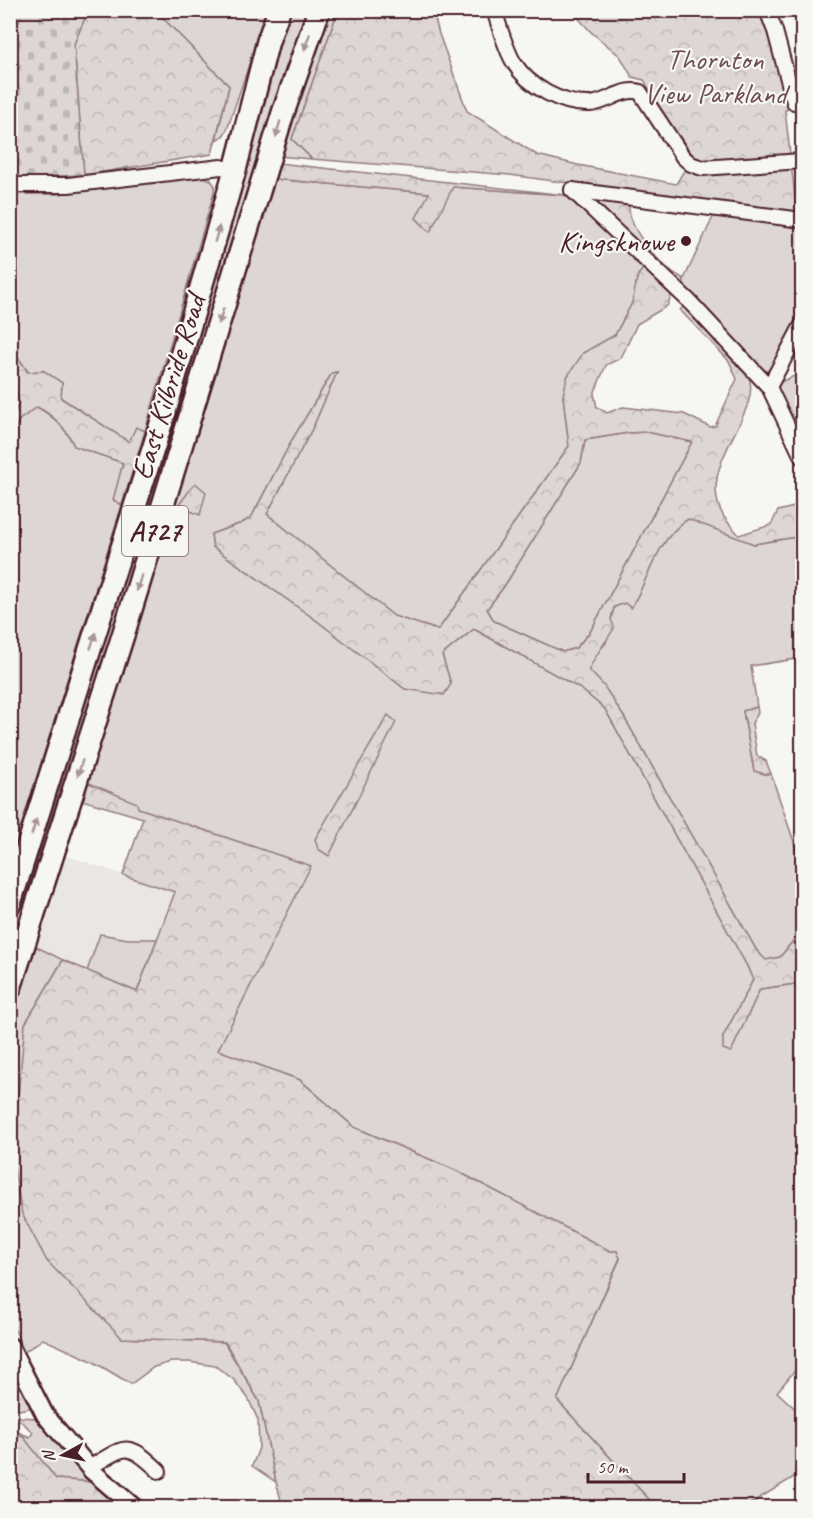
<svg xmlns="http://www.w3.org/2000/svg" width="813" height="1518" font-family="Caveat,sans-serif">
  <defs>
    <pattern id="forest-crowns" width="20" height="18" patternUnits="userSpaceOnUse" patternTransform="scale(1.5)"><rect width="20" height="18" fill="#ddd6d5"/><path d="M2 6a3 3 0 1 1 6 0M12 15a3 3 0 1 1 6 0" fill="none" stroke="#bfb7b7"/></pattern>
    <pattern id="cemetery-stones" width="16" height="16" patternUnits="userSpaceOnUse" patternTransform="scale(1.5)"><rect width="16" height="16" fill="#ddd6d5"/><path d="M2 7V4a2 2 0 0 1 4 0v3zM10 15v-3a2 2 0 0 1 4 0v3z" fill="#bfb7b7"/></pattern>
  </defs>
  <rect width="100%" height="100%" fill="#f6f6f2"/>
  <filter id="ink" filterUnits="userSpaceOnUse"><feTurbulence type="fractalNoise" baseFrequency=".0167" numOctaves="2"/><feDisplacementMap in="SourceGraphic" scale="12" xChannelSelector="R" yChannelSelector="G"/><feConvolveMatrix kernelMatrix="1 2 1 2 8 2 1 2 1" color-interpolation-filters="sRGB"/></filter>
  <g filter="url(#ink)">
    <polygon fill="#e9e6e3" points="64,855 175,892 157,939 128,939 100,934 87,970 35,946"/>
    <g fill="#ddd6d5" stroke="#947a80" stroke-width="1.5">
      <polygon points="156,11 267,11 227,130 223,136 216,140 229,86"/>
      <polygon points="287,11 306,11 284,73 158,490 11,954 11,930"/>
      <polygon points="326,11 338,11 292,139 312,159 278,156"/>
      <polygon points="195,173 211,180 215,186 213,196 145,431 136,428 130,443 61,398 62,383 44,371 28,372 11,347 10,194 59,194"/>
      <polygon points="273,179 430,193 453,187 565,195 645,267 638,275 632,303 615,335 583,353 563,396 569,446 438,630 394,617 267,514 313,427 337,372 332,373 292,440 251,518 242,523 211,534 213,547 316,620 405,689 451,684 442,655 474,629 581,689 605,709 747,966 753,980 723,1037 731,1051 760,989 802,983 802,1362 777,1392 802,1415 802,1472 745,1507 656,1507 557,1400 620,1259 617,1251 610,1251 457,1171 354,1127 300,1080 217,1050 310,866 138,808 84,781"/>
      <polygon points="715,213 802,227 802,317 771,368 764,374 682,289 684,279"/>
      <polygon points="802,343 802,442 778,389 778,383 797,375 802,356 800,352"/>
      <path d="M 37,407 C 53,416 67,429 74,446 L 123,463 L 114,500 L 122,505 L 11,859 L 11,439 L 19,420 Z"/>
      <polygon points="647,432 692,442 590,632 576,648 563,652 494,621 487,609 505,585 581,463 585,440 628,433"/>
      <path d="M 688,518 L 754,544 L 802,536 L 802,658 L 751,666 L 757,707 L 743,711 L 754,771 L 765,774 L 771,774 L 794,842 L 802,881 L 802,930 L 780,957 L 766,961 L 757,951 L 624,717 L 588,670 L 594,656 L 606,643 L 614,607 L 625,603 L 631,608 C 649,578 657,538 688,518 Z"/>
      <polygon points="100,934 128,939 157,939 137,992 87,971"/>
      <polygon points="35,946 63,960 25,1024 122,1338 224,1342 259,1401 276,1482 252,1466 259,1448 258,1420 248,1398 233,1379 215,1366 189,1362 171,1362 154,1367 131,1384 92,1361 43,1339 24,1352 16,1332 11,1325 11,1017"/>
      <polygon points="16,1417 39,1418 60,1446 92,1482 56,1479 22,1436 11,1436 10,1429 30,1437 33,1432"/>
    </g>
    <g fill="url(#forest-crowns)" stroke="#947a80" stroke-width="1.5" fill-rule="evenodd">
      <polygon points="96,10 156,11 229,86 212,154 84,175 74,44 87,13"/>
      <polygon points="338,11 433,11 439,34 467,111 537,155 578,165 676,184 693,156 661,110 644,80 632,77 620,56 591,32 572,11 757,11 766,27 790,109 785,110 796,206 802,207 802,215 510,175 312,159 292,139"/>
      <polygon points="278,163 565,195 453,187 430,232 416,218 429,193 273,179"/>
      <path d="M 597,200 L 629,203 C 627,230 661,267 684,279 L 682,289 L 598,203 Z"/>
      <path d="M 645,267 L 673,292 L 667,306 L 637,324 L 621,358 L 606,365 L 594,394 L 597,407 L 607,413 L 623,407 L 684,414 L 710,427 L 715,426 L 737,379 L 729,361 L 680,310 L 684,306 C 700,323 715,340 731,356 C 736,361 744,367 747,373 C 768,411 692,465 724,517 C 728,523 734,529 739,535 L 771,525 L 778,511 L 802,505 L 802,536 L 754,544 L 688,519 C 657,539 649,578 631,608 L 625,603 L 614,607 L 611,619 L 614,628 C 606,643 595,654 589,670 L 604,686 L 624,717 L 757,951 L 766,960 L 780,957 L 802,930 L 802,983 L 760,989 L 731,1052 L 723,1049 L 723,1037 L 753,980 L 747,966 L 605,709 L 581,689 L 474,629 L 442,655 L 451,684 L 444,695 L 405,689 L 316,620 L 213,547 L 211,534 L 242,523 L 251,518 L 292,440 L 332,373 L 337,372 L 313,427 L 267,514 L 394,616 L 438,630 L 569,446 L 563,396 L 567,377 L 583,353 L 615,335 L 632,303 L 638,275 ZM 647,432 L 692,442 L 590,632 L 576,648 L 563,652 L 494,621 L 487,609 L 505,585 L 581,463 L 585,440 L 628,433 Z"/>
      <path d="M 11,347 L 28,372 L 44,371 L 62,383 L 61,398 L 129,442 L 136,427 L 145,431 L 122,505 L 113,500 L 123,463 L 74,446 C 67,429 53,415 37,407 L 19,420 L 11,439 L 11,423 L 19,402 L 11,369 Z"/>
      <polygon points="195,483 206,492 200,515 178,506"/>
      <polygon points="757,707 758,713 752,723 757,756 766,761 771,774 765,774 754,771 743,711"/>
      <polygon points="388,715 396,722 329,856 318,849 315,839"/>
      <polygon points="84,781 137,803 138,808 311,866 218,1050 300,1080 354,1127 457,1171 610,1251 617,1251 620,1258 557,1400 656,1507 283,1507 276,1482 259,1401 225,1342 122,1338 47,1261 22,1214 12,1157 25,1024 63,960 137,992 175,892 123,875 143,818 82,800"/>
      <polygon points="10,1363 34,1407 19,1410 11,1408"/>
      <polygon points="22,1435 56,1479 92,1482 123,1507 11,1507 10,1436"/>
    </g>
    <polygon fill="url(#cemetery-stones)" stroke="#947a80" stroke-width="1.5" points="10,11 96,11 87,13 74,44 84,175 11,178"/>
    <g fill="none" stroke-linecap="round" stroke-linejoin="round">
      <g stroke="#4a1f2b" stroke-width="18">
        <g id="minor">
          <path d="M 494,10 C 500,28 505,48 514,63 C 529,87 562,105 590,104 C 607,103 623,87 640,92 L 683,157 L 691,164 L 702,168 L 802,161"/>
          <polyline points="767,10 775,31 794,102"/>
          <polyline points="10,185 68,185 221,167 235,170"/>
          <polyline points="572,190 688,300 769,387 802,457"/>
          <polyline points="572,190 802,220"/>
          <polyline points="769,387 802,325"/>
          <path d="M 89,1468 C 126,1446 127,1440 159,1471"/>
        </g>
      </g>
      <g stroke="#4a1f2b" stroke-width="21">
        <polyline id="tertiary" points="10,1346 45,1415 92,1471 135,1508"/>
      </g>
      <g stroke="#4a1f2b" stroke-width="26">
        <g id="primary">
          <polyline points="10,903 166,408 235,170 268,41 279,10"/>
          <polyline points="10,988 125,629 283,113 319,10"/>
        </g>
      </g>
      <use href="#minor" stroke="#f6f6f2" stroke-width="14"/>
      <use href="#tertiary" stroke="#f6f6f2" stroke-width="16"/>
      <use href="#primary" stroke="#f6f6f2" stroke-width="21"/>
    </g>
    <defs><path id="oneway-solid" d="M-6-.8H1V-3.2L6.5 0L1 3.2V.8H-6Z" transform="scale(1.5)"/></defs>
    <g fill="#a99598">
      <use href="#oneway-solid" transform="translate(307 42) rotate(109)"/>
      <use href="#oneway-solid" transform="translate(278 129) rotate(106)"/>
      <use href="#oneway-solid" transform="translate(217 234) rotate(-74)"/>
      <use href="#oneway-solid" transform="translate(221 316) rotate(108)"/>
      <use href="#oneway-solid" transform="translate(139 583) rotate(107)"/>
      <use href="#oneway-solid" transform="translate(93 641) rotate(-72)"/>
      <use href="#oneway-solid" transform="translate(80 768) rotate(107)"/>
      <use href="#oneway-solid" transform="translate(34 827) rotate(-73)"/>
    </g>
  </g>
  <circle fill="#4a1f2b" stroke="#f6f6f2" stroke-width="2" cx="686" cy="241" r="6"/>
  <g text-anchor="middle" stroke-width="4.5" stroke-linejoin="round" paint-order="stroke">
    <rect fill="#f6f6f2" stroke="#7e6067" stroke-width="1.5" x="122" y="506" width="66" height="50" rx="4.5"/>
    <g font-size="28" font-weight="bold" fill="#4a1f2b">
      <text x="155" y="541">A727</text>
    </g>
    <g font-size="30" fill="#6f4d56" stroke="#f6f6f2">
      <text x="715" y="69">Thornton<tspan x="715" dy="34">View Parkland</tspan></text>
    </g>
    <g font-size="30" fill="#4a1f2b" stroke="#f6f6f2" text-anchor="end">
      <text x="674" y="251">Kingsknowe</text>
    </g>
    <g font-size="30" fill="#4a1f2b" stroke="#f6f6f2">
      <text transform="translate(168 387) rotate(-73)" y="10">East Kilbride Road</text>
    </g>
  </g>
  <rect width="813" height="1518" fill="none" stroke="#f6f6f2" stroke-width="36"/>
  <rect x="18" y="18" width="777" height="1482" fill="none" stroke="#4a1f2b" stroke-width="2" filter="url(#ink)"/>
  <g transform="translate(63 1455) rotate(262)" stroke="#f6f6f2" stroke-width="4.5" paint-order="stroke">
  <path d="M0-4.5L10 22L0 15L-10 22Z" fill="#4a1f2b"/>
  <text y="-9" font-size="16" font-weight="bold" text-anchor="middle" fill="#4a1f2b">N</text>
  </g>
  <path d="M588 1473v9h96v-9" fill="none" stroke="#4a1f2b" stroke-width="3"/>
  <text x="597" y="1473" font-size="18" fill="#4a1f2b" stroke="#f6f6f2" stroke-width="4.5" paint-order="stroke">50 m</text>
</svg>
